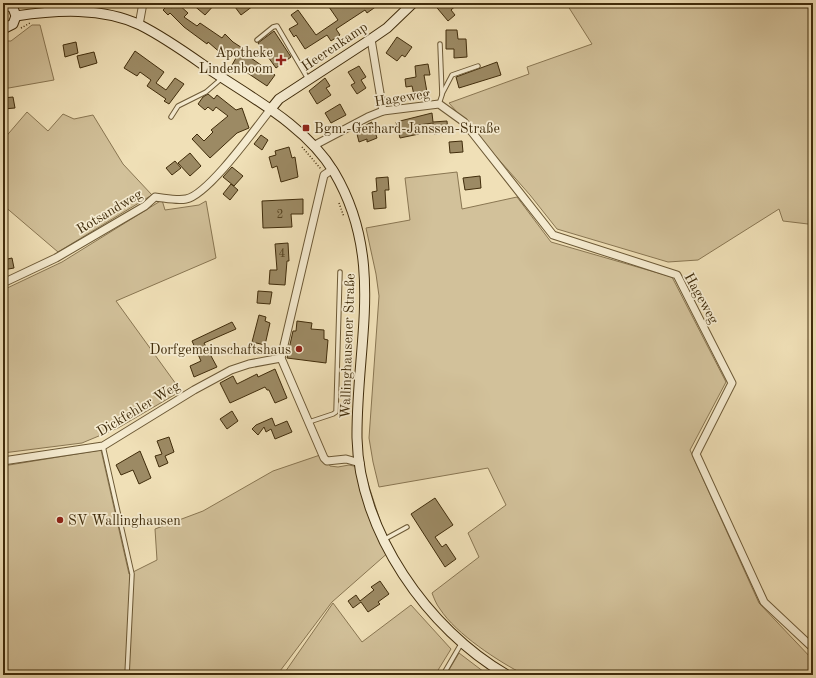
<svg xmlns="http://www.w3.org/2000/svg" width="816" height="678" font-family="'Old Standard TT',serif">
  <rect width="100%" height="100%" fill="#f0e0b7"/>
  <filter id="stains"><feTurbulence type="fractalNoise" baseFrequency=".005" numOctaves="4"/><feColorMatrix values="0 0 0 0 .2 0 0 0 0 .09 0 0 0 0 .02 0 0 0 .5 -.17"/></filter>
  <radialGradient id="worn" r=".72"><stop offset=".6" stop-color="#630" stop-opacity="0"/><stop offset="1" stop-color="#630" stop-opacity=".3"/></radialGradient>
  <g fill="#d2c19a" stroke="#897652">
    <polygon points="566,3 813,3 813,222 808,224 783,221 779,209 698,260 668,262 557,229 530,195 449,103 529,74 527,67 592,44"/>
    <polygon points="32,25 40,25 54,80 3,89 3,41 11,41"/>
    <polygon points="27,112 48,131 63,114 74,119 93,115 123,164 152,195 58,252 3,205 3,140"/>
    <path d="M 457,172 L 462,209 L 517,197 L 551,242 L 672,277 L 726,382 L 690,450 L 759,603 L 813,660 L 813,675 L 525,675 C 499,662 456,634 440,609 C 436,604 434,598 432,593 L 479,557 L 468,533 L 506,505 L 488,468 L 379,487 L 373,462 L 369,438 L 379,296 L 376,274 L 366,228 L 410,220 L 405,178 Z"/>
    <polygon points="162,200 165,210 199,205 206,201 216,258 116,301 181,391 118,428 82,443 3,453 3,290 62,262"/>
    <polygon points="101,450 129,574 157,560 155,529 203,511 273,471 323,454 330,466 338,467 349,465 363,468 390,551 332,602 277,675 3,675 3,466"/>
    <polygon points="333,603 362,642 411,605 451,649 435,675 283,675"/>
    <polygon points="459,653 488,675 446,675"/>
  </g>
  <g fill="#9c8a64" stroke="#402c0b">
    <polygon points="177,3 188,13 184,17 197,26 200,23 222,38 225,34 233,42 253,55 251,58 275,75 267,86 243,70 242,71 232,65 236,58 226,51 223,55 208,42 207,44 184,27 170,13 168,15 163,10 168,5 172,8"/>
    <polygon points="191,3 216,3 205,15"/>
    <polygon points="232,3 257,3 241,15"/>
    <polygon points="335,3 381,3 367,13 365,10 336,29 340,35 331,41 327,35 305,49 296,35 294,37 289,29 298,24 291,15 298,10 316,35 338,20 329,7"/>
    <polygon points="433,3 459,3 451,10 455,15 448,21"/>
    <polygon points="446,30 457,30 458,39 466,39 467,57 454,58 454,49 446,49"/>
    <polygon points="274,31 291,57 276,68 258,43"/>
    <polygon points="397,37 412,47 405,57 402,55 397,61 386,53"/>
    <polygon points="76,42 78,53 65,57 63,45"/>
    <polygon points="135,51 164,72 156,83 166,90 175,78 184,84 169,104 164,101 166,99 147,86 151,80 140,72 137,76 124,68"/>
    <polygon points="94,52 97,63 80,68 77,56"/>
    <polygon points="497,62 501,75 459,88 456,77"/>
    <polygon points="428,64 430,75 424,75 427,92 414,95 412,86 406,87 405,79 416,77 415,66"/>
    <polygon points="359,66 366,77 361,80 366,88 357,94 351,85 355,83 348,72"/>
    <polygon points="325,78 330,86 326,88 331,95 317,104 309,91"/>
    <polygon points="208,94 214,99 217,95 236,110 242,108 249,128 237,133 210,158 192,139 197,134 204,141 213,132 211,130 228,116 216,107 213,111 208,107 205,110 198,104 203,97"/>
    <polygon points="13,97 15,108 3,109 3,98"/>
    <polygon points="340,104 346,115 331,123 325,113"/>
    <polygon points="432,113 433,122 447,121 448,132 434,134 433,123 418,125 419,134 400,138 396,122"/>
    <polygon points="372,122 377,138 367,142 367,139 359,142 356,130"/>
    <polygon points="261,135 268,140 262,150 254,144"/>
    <polygon points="462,141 463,152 450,153 449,142"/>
    <polygon points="289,147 292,158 295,157 298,177 281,182 277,166 272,168 269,157 276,155 275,151"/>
    <polygon points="190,153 201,166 190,176 178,163"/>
    <polygon points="175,161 181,168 172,175 166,168"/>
    <polygon points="232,167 243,176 234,186 223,177"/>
    <polygon points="480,176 481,188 465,190 463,178"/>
    <polygon points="388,177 389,190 385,190 386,208 374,209 372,192 377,191 376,178"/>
    <polygon points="231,184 238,190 230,200 223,194"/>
    <polygon points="303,199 303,214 291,214 292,227 263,228 262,201"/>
    <polygon points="288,243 289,261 287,261 285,285 269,284 270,270 277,270 275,244"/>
    <polygon points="12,258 14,268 3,270 3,260"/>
    <polygon points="258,291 272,292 270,304 257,303"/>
    <polygon points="259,315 266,317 265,321 270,323 265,345 252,342"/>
    <polygon points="297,321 312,323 311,329 324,330 324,339 328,340 326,363 287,358 293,331 296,331"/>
    <polygon points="232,322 236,329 204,343 217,367 194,377 190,366 201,361 192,341"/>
    <polygon points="275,369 287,398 275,403 269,390 267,390 265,387 230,403 220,383 233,376 237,384 257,374 258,377"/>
    <polygon points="232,411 238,421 227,429 220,419"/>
    <polygon points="272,418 275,426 287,421 292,432 275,439 271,429 266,432 264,427 258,435 252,429 256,425"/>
    <polygon points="169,437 174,452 165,456 168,463 159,467 155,456 162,454 157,441"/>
    <polygon points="140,451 151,478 139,484 133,470 121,475 116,465"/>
    <polygon points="435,498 453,525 435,537 442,547 446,544 456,559 445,567 411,514"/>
    <polygon points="380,581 389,594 378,602 380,604 368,612 361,602 353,608 348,601 356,595 360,601 374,590 371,587"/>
  </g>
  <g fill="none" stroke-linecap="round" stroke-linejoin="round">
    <g stroke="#6c5936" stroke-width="5.5">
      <g id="lane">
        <polyline points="257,40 273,27 277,26 308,79"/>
        <polyline points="442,94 452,75 478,66"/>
        <polyline points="439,104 442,95 440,44"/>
        <polyline points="171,117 178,106 206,92 221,79"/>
        <polyline points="309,422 333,414 336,412 340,272"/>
        <polyline points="103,446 132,574 127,675"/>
        <polyline points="385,539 407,527"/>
        <polyline points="443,675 461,644"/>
      </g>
    </g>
    <g stroke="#6c5936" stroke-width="9">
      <g id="street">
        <polyline points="139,25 143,3"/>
        <polyline points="371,39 383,111"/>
        <polyline points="313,146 368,117 383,111 439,104 464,122 553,235 677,275 732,383 696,454 764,602 813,648"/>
        <polyline points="333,169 324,175 281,358 324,458 327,461 346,459 360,463"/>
        <path d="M 3,283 L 56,258 L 145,206 L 155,197 C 165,198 177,201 186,199 C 208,195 255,129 270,110"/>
        <polyline points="3,461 103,446 194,390 231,370 249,364 281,358"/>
      </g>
    </g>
    <g stroke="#402c0b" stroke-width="11">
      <g id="secondary">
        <polyline points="3,3 13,8 16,16 13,24 3,29"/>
        <path d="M 16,16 C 56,10 102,7 140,25 C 166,38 189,55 212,71 C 254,99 307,127 334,172 C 386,260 356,343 357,438 C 359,531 428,630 507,675"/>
        <polyline points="270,110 279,99 371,39 387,28 413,3"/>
      </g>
    </g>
    <g stroke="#402c0b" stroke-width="1.5" stroke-dasharray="1 2" stroke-linecap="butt">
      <polyline points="21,28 30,23"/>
      <polyline points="302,147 321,169"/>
      <polyline points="339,203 344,217"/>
    </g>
    <use href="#lane" stroke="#f5ebd0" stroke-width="3.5"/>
    <use href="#street" stroke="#f5ebd0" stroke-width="7"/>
    <use href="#secondary" stroke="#f5ebd0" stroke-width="9"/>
  </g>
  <g fill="#8f2418" stroke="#f5ebd0" stroke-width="1.5">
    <path d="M279 54h4v4h4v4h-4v4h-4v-4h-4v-4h4z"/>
    <rect x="302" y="124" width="8" height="8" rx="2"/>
    <circle cx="299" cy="349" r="4"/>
    <circle cx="60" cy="520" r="4"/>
  </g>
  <g text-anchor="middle" stroke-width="3.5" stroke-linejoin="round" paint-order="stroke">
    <g font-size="12" fill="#574421">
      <text x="280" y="218">2</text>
      <text x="282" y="257">4</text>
    </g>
    <g font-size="14" fill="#402c0b" stroke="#f5ebd0">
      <text transform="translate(334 46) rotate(-34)" y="5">Heerenkamp</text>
      <text transform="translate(402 97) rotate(-9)" y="5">Hageweg</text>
      <text transform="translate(109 211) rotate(-31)" y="5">Rotsandweg</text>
      <text transform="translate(702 298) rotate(61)" y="5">Hageweg</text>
      <text transform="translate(347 346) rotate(-88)" y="5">Wallinghausener Straße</text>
      <text transform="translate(138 408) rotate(-31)" y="5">Dickfehler Weg</text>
    </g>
    <g font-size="14" fill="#402c0b" stroke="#f5ebd0" text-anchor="end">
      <text x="273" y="57">Apotheke<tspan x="273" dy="16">Lindenboom</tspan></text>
      <text x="314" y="133" text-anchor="start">Bgm.-Gerhard-Janssen-Straße</text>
      <text x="291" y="354">Dorfgemeinschaftshaus</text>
      <text x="68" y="525" text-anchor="start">SV Wallinghausen</text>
    </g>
  </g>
  <rect width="816" height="678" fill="none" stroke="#f0e0b7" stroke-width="16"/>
  <rect x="4" y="4" width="808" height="670" fill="none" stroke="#402c0b" stroke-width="2"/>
  <rect x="8" y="8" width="800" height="662" fill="none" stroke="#402c0b"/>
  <rect width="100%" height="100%" filter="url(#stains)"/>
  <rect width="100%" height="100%" fill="url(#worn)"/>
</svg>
